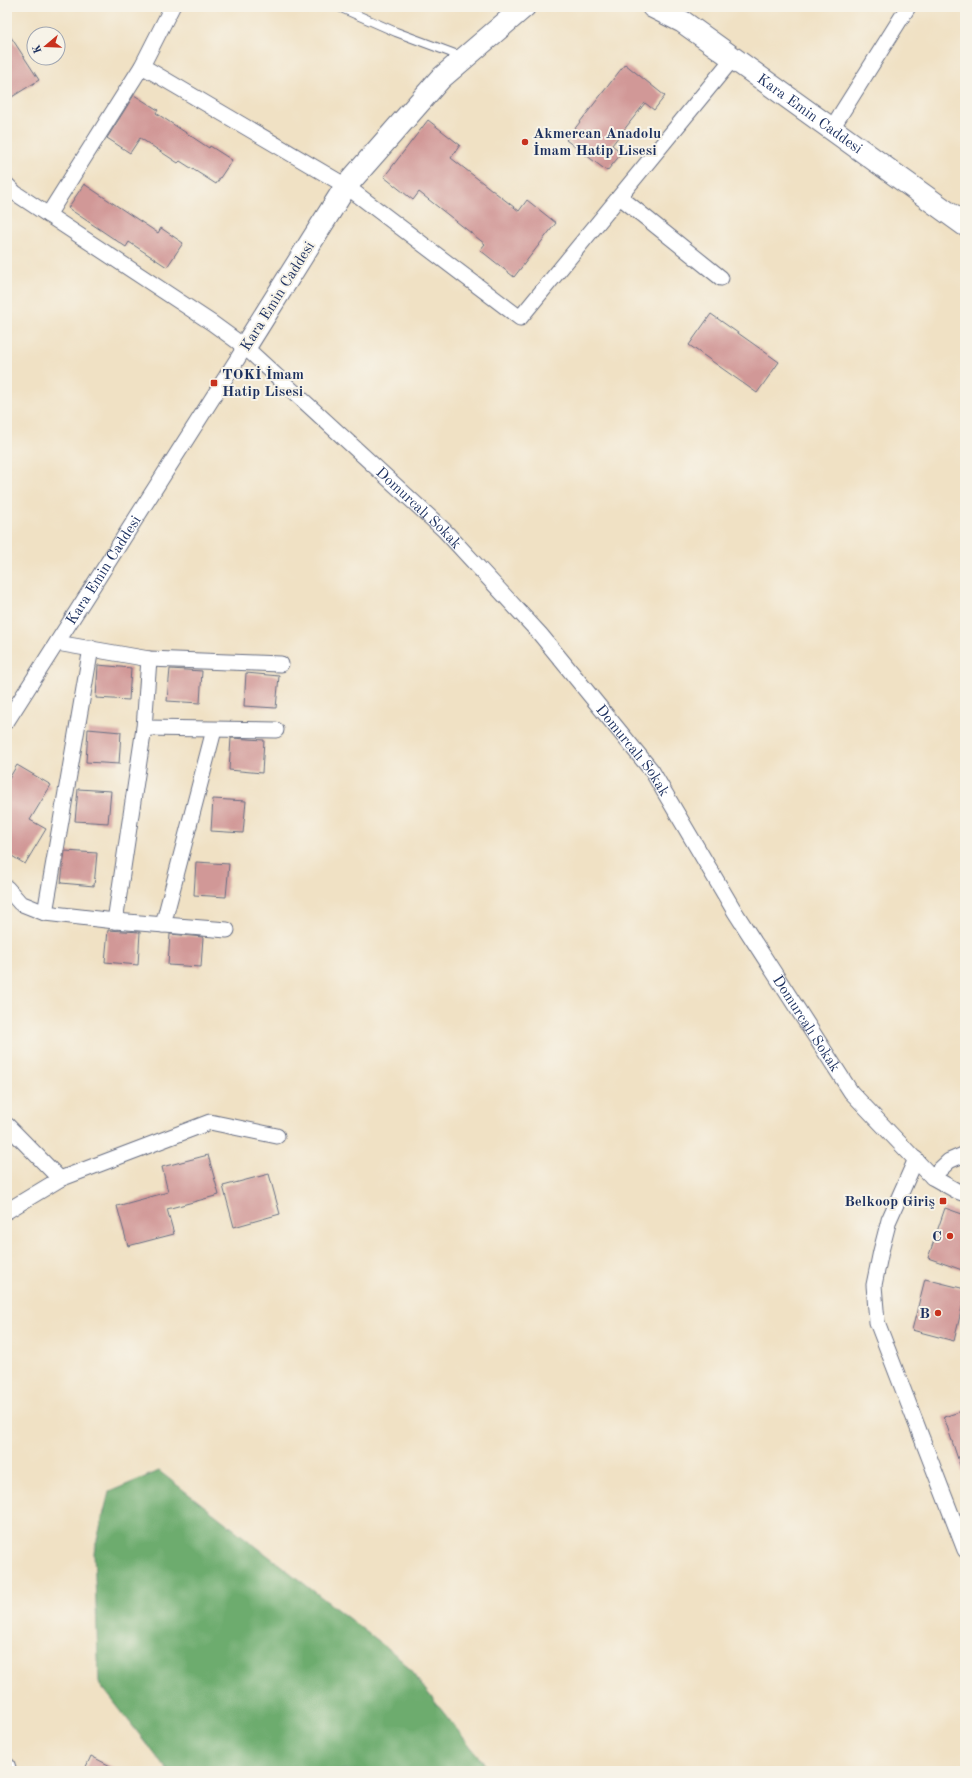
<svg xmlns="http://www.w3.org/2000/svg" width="972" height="1778" font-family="'Old Standard TT',serif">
  <rect width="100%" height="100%" fill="#f7f3e8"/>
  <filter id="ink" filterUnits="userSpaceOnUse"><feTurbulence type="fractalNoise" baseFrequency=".025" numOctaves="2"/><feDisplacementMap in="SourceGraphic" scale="8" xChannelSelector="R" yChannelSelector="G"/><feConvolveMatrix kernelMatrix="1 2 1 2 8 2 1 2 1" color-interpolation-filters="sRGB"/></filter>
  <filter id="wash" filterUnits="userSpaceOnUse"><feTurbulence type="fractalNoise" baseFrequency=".012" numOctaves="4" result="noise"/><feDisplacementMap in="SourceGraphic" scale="16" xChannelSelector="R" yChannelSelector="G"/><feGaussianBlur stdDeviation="0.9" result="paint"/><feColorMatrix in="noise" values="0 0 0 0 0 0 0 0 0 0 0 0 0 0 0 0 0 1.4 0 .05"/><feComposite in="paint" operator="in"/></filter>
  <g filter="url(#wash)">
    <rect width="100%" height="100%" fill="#f0e1c4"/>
    <polygon fill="#6dac6e" stroke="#446e66" points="159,1471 401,1659 490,1771 168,1771 99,1683 94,1552 109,1492"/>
    <g id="blocks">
      <g fill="#d19897">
        <polygon points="7,31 39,80 7,100"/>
        <polygon points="625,64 665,96 654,110 645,103 612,145 622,153 607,171 566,140"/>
        <polygon points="134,95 158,110 156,113 209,148 210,146 232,160 216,184 180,161 178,163 140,138 130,153 107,138"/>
        <polygon points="428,120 460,145 451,158 519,211 527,200 556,223 514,277 480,250 485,244 419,192 413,200 384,177"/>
        <polygon points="84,184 158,233 161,228 183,243 167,267 129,242 126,247 68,208"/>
        <polygon points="711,314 779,362 757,393 689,345"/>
        <polygon points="98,665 131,668 129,700 96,698"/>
        <polygon points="170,669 202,671 200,703 167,701"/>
        <polygon points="246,673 279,676 276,708 244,706"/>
        <polygon points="88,729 121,732 119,764 86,762"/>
        <polygon points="231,738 264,740 262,773 229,770"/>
        <polygon points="17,765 51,785 30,820 46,829 25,864 7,853 7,782"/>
        <polygon points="78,789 111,791 108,823 75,821"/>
        <polygon points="213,799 246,801 243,833 211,831"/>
        <polygon points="65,851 97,853 94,886 61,883"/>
        <polygon points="196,862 229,864 226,897 194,895"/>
        <polygon points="108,930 140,932 138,965 105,962"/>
        <polygon points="170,934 203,937 201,967 168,965"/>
        <polygon points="208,1155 219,1195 167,1209 174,1234 128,1246 117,1206 168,1192 162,1167"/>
        <polygon points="269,1174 280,1214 234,1227 223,1186"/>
        <polygon points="945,1208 965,1215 965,1271 928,1258"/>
        <polygon points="925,1279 965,1289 965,1295 954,1341 912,1330"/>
        <polygon points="965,1410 965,1474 963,1474 944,1417"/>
        <polygon points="91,1756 120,1771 84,1771"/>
      </g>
    </g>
  </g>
  <g filter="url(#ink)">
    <use href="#blocks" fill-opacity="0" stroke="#666d82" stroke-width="1"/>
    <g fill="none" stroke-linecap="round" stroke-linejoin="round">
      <g stroke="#666d82" stroke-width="10">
        <polyline id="lane" points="339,7 396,32 463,57"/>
      </g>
      <g stroke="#666d82" stroke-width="17">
        <g id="street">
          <polyline points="142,66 346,186 520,318 734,57"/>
          <polyline points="832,128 908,7"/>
          <path id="s1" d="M 7,185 L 15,193 L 212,323 L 245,347 L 444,530 L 540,634 L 652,771 L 735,912 L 851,1092 L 932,1177 L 957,1191 L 965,1194"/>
          <polyline points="620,197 721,278"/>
          <polyline points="48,215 142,66 172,7"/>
          <polyline points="57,643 149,659 281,664"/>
          <path id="s2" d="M 7,721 L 245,347"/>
          <polyline points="144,728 276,730"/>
          <polyline points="7,888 20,903 45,913 115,921 227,930"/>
          <polyline points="45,913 91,648"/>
          <polyline points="115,921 144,728 149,659"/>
          <polyline points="163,925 214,730"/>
          <polyline points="7,1125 60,1179"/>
          <polyline points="916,1159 889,1220 881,1251 874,1285 877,1322 965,1550"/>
          <polyline points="932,1177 949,1161 965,1154"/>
          <polyline points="7,1211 60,1179 210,1122 277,1136"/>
          <polyline points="7,1765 9,1771"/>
        </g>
      </g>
      <g stroke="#666d82" stroke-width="24">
        <g id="secondary">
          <path id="s3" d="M 653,7 L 683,22 L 965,225"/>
          <polyline points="245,347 346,186 440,79 524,7"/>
        </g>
      </g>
      <use href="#lane" stroke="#fff" stroke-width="8"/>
      <use href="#street" stroke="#fff" stroke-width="15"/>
      <use href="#secondary" stroke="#fff" stroke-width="22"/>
    </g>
  </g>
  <g fill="#c8321e" stroke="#f7f3e8" stroke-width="1.5">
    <circle cx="525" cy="142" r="4"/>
    <rect x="210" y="379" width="8" height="8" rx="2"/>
    <rect x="939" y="1197" width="8" height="8" rx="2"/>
    <circle cx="950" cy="1236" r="4"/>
    <circle cx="938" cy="1313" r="4"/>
  </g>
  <g text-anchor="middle" stroke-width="4" stroke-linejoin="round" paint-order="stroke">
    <g font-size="15" fill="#1b2f5e" stroke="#f7f3e8">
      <text dy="5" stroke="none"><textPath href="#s3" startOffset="190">Kara Emin Caddesi</textPath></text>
      <text transform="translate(277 296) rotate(-58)" y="5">Kara Emin Caddesi</text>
      <text dy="5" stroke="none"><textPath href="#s1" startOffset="525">Domurcalı Sokak</textPath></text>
      <text dy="5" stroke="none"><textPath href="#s2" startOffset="179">Kara Emin Caddesi</textPath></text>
      <text dy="5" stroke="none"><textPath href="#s1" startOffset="849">Domurcalı Sokak</textPath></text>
      <text dy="5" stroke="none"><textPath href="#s1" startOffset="1173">Domurcalı Sokak</textPath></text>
    </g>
    <g font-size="15" font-weight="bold" fill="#1b2f5e" stroke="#f7f3e8" text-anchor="end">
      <text x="533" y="138" text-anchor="start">Akmercan Anadolu<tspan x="533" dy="17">İmam Hatip Lisesi</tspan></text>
      <text x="222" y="379" text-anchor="start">TOKİ İmam<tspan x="222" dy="17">Hatip Lisesi</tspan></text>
      <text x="935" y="1206">Belkoop Giriş</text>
      <text x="942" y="1241">C</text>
      <text x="930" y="1318">B</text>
    </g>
  </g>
  <rect width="972" height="1778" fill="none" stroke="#f7f3e8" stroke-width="24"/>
  <g transform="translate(46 46) rotate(251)"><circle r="19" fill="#f7f3e8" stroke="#9fa5b1"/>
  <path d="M0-3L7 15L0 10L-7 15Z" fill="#c8321e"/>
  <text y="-6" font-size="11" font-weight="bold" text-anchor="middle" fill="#1b2f5e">K</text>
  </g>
</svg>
